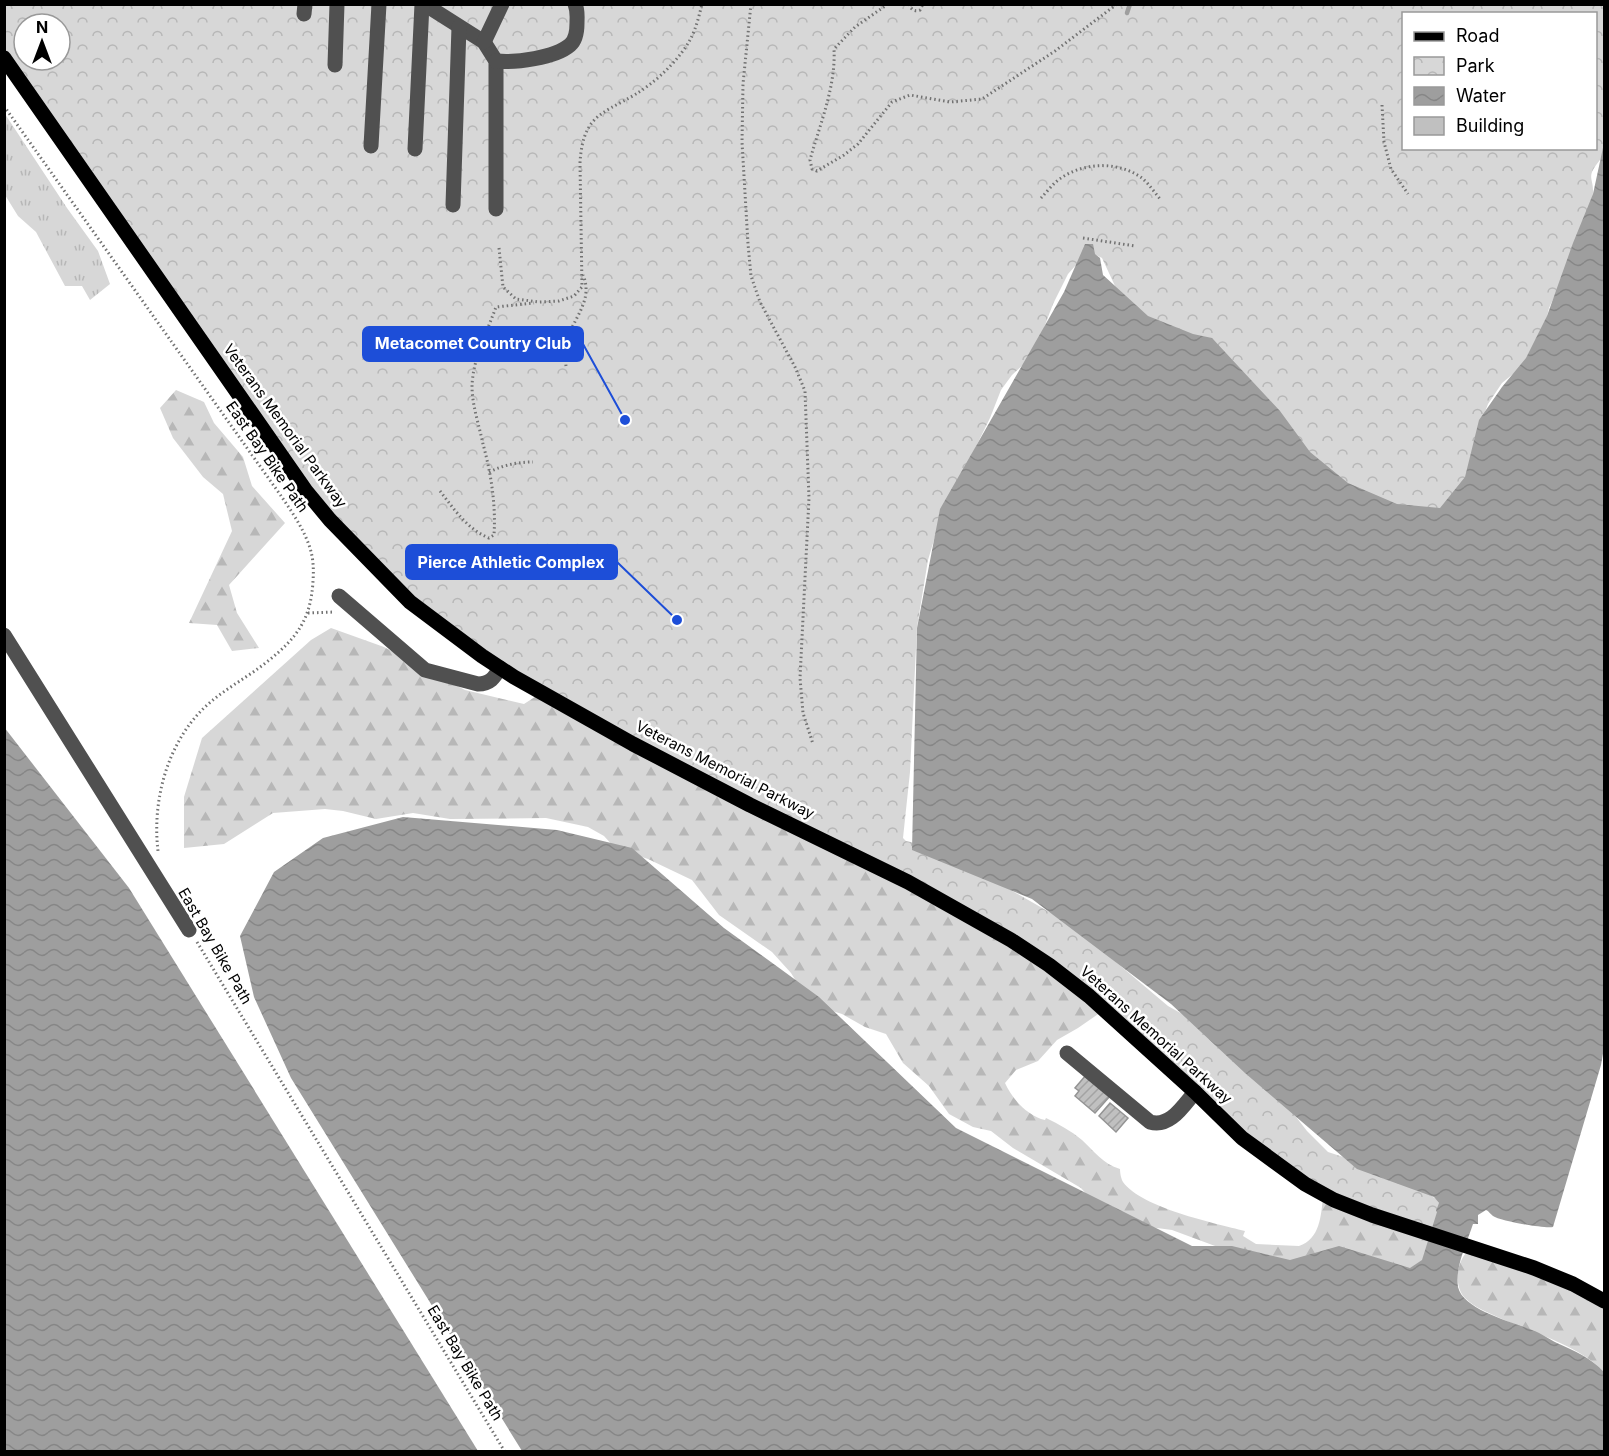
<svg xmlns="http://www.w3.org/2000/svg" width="1609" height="1456" font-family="Inter,sans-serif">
  <defs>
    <pattern id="grass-tufts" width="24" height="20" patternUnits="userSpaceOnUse" patternTransform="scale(1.5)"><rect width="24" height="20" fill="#d7d7d7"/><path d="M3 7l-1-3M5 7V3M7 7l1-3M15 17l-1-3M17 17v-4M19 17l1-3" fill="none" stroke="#b7b7b7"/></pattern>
    <pattern id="forest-firs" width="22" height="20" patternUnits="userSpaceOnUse" patternTransform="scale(1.5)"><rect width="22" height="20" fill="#d7d7d7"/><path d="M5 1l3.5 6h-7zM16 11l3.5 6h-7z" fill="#b7b7b7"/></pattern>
    <pattern id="park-crowns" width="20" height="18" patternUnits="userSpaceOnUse" patternTransform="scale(1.5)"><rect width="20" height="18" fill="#d7d7d7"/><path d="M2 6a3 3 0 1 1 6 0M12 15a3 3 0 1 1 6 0" fill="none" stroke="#b7b7b7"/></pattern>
    <pattern id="water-waves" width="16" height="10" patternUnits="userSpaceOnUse" patternTransform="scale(1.5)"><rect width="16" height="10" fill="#9e9e9e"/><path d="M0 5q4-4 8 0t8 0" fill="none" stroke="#868686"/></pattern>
    <pattern id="building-hatch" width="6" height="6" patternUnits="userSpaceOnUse" patternTransform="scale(1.5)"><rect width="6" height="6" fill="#c0c0c0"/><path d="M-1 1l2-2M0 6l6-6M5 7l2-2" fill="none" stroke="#a3a3a3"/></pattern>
  </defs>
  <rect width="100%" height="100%" fill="#fff"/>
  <polygon fill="url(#grass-tufts)" points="5,114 67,208 98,251 110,284 90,300 82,286 65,286 36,232 18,216 5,195"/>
  <g fill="url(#forest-firs)">
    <polygon points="176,390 204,402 214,423 243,457 252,486 285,523 229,585 237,613 259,648 232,651 217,625 189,623 232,531 223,494 203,477 173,438 160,408"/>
    <path d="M 331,628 L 384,647 L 465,690 L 524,704 L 544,691 L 970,918 L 1104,1010 L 1078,1028 L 1057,1040 L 1038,1061 L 1016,1070 L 1005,1083 C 1012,1099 1028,1116 1045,1120 L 1046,1118 C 1059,1124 1071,1131 1082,1140 C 1094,1151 1103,1164 1120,1169 C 1120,1173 1121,1179 1123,1182 C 1142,1208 1214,1223 1245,1231 L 1243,1236 L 1256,1244 L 1299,1246 C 1320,1239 1321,1216 1323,1197 L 1435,1238 L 1427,1271 L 1292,1270 L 1234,1253 L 1172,1230 L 1142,1226 L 1097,1206 L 1081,1188 L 1013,1148 L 991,1131 L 973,1127 L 949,1114 L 929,1086 L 903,1063 L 886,1034 L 865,1027 L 842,1014 L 826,1009 L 804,994 L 791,973 L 772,952 L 719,915 L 692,880 L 648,859 L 615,848 L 604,836 L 588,827 L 546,818 L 450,819 L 413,813 L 376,819 L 343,811 L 325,809 L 273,813 L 224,844 L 184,848 L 184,797 L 202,738 L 311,640 Z"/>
    <path d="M 1467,1252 L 1576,1290 L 1604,1307 L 1604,1372 C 1580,1346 1534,1333 1502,1319 C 1489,1313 1475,1308 1465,1298 C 1454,1287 1456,1263 1467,1252 Z"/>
  </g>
  <path fill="url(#park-crowns)" fill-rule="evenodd" d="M 4,5 L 1604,5 L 1604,155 C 1581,182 1597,174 1592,201 L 1576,250 L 1549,308 L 1541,342 L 1531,359 L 1502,383 L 1488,404 L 1475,438 L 1467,484 L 1451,511 L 1367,503 L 1156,336 L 1115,286 L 1102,258 L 1094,254 L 1076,265 L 1068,274 L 1053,304 L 1039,341 L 1025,363 L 1012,375 L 1001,390 L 990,418 L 960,479 L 937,530 L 928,560 L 917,627 L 910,772 L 903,838 L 906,841 L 929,846 L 988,877 L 1072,925 L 1168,1006 L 1200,1024 L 1279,1095 L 1307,1131 L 1328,1152 L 1377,1168 L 1415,1185 L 1436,1199 L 1442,1207 L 1439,1233 L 1308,1186 L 1046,965 L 583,713 L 426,613 L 324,510 L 5,59 ZM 1404,14 L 1596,14 L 1596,148 L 1404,148 ZM 24,24 L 60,24 L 60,60 L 24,60 Z"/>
  <g fill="url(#water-waves)">
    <path d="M 1604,143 L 1604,1048 L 1601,1065 L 1553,1227 C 1545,1229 1500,1221 1493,1216 C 1490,1214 1489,1211 1486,1210 L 1478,1215 L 1478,1224 L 1473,1224 C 1467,1243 1455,1266 1458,1287 C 1463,1310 1513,1322 1532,1330 C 1541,1333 1549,1339 1557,1343 C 1575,1351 1591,1358 1604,1372 L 1604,1451 L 522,1451 L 291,1078 L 254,997 L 240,936 L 274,872 L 323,838 L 403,817 L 557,830 L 632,848 L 724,928 L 819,997 L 956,1128 L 1192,1246 L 1232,1246 L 1290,1260 L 1339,1246 L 1410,1268 L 1422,1260 L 1437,1212 L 1436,1211 L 1439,1203 L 1434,1197 L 1357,1169 L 1245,1073 L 1171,1004 L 1032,899 L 912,850 L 917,628 L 940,509 L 1064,292 L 1085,244 L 1093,244 L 1095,254 L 1100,258 L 1103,275 L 1148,316 L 1193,334 L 1212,338 L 1280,411 L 1310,452 L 1348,483 L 1397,504 L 1440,508 L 1465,477 L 1479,420 L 1502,387 L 1526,358 L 1547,316 L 1573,243 L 1593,194 Z"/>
    <polygon points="4,727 129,888 478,1451 5,1451"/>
  </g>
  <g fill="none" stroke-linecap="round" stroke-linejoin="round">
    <polyline stroke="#9e9e9e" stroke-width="4.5" points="1127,13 1130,4"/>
  </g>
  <g fill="url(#building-hatch)" stroke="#949494" stroke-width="1.5">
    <polygon points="1086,1075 1110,1096 1095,1113 1075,1096 1079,1091 1075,1088"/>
    <polygon points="1110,1103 1128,1118 1116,1132 1099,1116"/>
  </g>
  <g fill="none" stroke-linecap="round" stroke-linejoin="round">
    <g stroke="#727272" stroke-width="3" stroke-dasharray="1.5 3" stroke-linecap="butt">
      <polyline points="751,4 743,84 742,142 748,244 751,276 760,302 795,367 805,391 809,498 800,678 803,713 813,744"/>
      <path d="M 888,4 L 855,27 L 834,49 C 836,86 820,124 810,160 L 812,169 L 817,171 L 844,155 L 858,144 L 892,102 L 910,95 L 950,102 L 982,99 L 1055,51 L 1117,4"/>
      <path d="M 909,4 C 911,10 915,12 920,10 L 923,4"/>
      <polyline points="1382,105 1384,142 1391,169 1408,194"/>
      <path d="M 4,106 L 279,493 C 290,509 302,526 309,545 C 313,556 314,568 313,581 C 311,619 297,638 268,661 C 247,678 224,689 205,707 C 167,743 152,801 158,851"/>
      <path d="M 1041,198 C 1047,192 1053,183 1061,178 C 1085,162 1118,161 1142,178 C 1149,184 1155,193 1161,200"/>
      <polyline points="1083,238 1135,246"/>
      <path d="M 499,248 L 503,287 L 516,299 L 539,302 L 559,301 L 574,296 L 582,287 L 580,163 C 583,107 611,114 649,85 C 664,74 681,56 690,40 C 696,29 699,16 702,4"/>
      <path d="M 566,366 C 565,357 565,346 568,337 C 576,315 593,299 583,275"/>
      <path d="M 489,472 C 504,465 517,462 533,462"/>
      <path d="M 440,491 C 454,509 467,529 489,538 L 494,535 C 496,505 491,473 483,444 C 479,425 472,405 472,386 C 473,358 487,332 496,307 L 534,303"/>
      <polyline points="308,613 335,612"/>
      <polyline points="197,942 505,1452"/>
    </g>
    <g stroke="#505050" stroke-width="15">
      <polyline points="424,4 484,42 496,61 496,209"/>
      <polyline points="304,14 305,4"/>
      <polyline points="484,42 502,4"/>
      <path d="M 496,61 C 515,63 555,58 570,45 C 576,40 577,30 577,23 C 577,16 578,11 575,4"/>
      <polyline points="335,65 337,4"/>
      <polyline points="371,146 379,4"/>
      <polyline points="415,149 422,4"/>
      <polyline points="453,205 459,27"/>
      <path d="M 339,596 L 425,670 L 478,684 C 490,684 494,678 500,668"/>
      <polyline points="4,635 189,930"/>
      <path d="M 1067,1053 L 1150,1122 C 1170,1128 1183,1106 1195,1092"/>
    </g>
    <polyline stroke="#000" stroke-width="15" points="4,58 306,491 330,520 410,602 482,656 514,677 633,744 750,805 908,882 1011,940 1049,965 1089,996 1195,1092 1242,1138 1305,1184 1334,1200 1372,1215 1534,1268 1573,1284 1604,1301"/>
  </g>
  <g text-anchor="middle" stroke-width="5" stroke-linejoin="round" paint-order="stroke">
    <g font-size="15" fill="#000" stroke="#fff">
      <text transform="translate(285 426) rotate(54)" y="5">Veterans Memorial Parkway</text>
      <text transform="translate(267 457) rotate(55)" y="5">East Bay Bike Path</text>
      <text transform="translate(725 770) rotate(27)" y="5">Veterans Memorial Parkway</text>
      <text transform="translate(215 946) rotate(60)" y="5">East Bay Bike Path</text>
      <text transform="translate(1156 1035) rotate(42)" y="5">Veterans Memorial Parkway</text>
      <text transform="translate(465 1363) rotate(59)" y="5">East Bay Bike Path</text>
    </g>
  </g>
  <path fill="none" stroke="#1d4ed8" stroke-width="2" d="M625 420L583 344M677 620L617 562"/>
  <g fill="#1d4ed8" stroke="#fff" stroke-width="2">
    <circle cx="625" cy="420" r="6"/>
    <circle cx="677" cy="620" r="6"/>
  </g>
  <g fill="#1d4ed8" stroke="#1d4ed8" stroke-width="2">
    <rect x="363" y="327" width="220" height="34" rx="6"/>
    <rect x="406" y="545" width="211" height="34" rx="6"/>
  </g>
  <g font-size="16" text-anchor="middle" font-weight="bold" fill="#fff">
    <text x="473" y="349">Metacomet Country Club</text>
    <text x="511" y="568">Pierce Athletic Complex</text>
  </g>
  <rect width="1609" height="1456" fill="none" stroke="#000000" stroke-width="12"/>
  <rect x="1402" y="12" width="195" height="138" fill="#ffffff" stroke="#999999" stroke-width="1.5"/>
  <rect x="1414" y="32" width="30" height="9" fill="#000000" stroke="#999999" stroke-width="1.5"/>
  <text x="1456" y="42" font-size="18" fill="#000000">Road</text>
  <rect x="1414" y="57" width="30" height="18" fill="url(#park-crowns)" stroke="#999999" stroke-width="1.5"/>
  <text x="1456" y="72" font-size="18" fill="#000000">Park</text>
  <rect x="1414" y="87" width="30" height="18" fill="url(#water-waves)" stroke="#999999" stroke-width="1.5"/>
  <text x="1456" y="102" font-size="18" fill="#000000">Water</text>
  <rect x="1414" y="117" width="30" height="18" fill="#c0c0c0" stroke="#999999" stroke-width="1.5"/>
  <text x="1456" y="132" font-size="18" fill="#000000">Building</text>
  <g transform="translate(42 42)"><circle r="28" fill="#ffffff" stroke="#999999" stroke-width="1.5"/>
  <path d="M0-4.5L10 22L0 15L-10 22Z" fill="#000000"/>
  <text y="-9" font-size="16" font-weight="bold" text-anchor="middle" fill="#000000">N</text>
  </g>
</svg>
